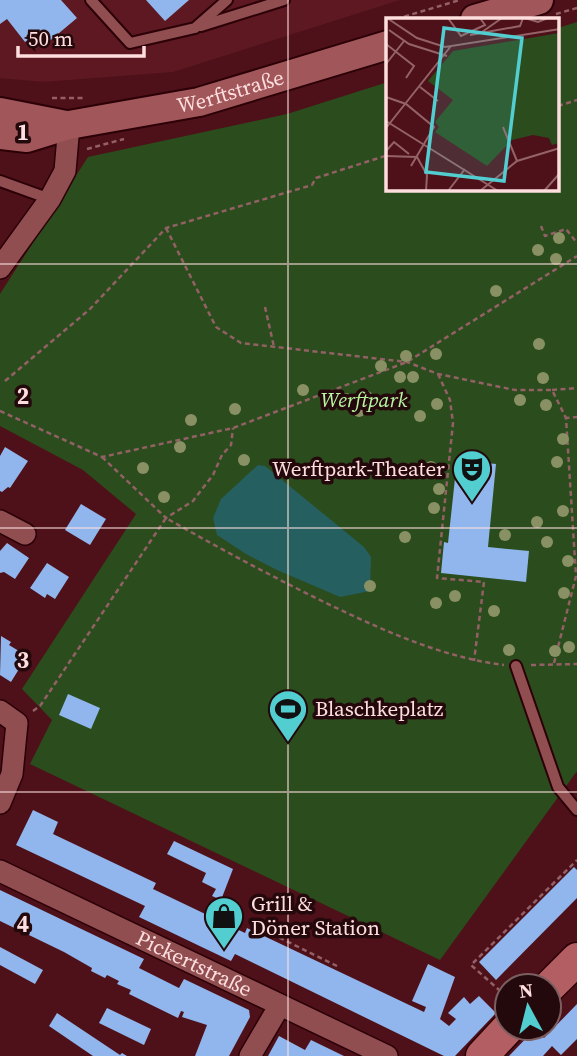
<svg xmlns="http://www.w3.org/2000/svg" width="577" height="1056" font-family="'Source Serif 4',serif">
  <rect width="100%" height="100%" fill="#4e1119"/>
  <polygon fill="#5d1821" points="0,0 400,0 173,72 43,82 0,78"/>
  <polygon fill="#2b4d1d" points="577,22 577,771 440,960 30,764 52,720 22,689 136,514 83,470 0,426 0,294 88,157 287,114 388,82 388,189 558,189 558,28"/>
  <polygon fill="#265f60" points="258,465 265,466 364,547 371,557 370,591 340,597 277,570 246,554 217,535 213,518 221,499"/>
  <g fill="#90b6ed">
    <polygon points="0,0 61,0 77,18 46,44 37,33 25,42 7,19 0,24"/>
    <polygon points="146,0 189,0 165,21"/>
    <polygon points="5,447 28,461 10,488 8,487 2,492 0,491 0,456"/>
    <polygon points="457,460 496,464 488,547 529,551 526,582 441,573 444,542 448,543"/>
    <polygon points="81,504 106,519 90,545 65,530"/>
    <polygon points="7,543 29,558 15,579 4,572 0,573 0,551"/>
    <polygon points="47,563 69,577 55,599 47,594 45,598 30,588"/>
    <polygon points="1,636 11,642 9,645 27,656 11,682 0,675"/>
    <polygon points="68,694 100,708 91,729 59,715"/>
    <polygon points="33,810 58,822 53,834 156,883 153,889 245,933 247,928 424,1012 426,1007 412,1001 428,964 455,977 440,1019 449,1026 456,1019 448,1013 464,997 470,1004 479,996 496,1013 455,1056 444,1056 235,954 231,961 139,917 145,906 16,845"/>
    <polygon points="174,841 233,869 221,900 212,896 216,889 202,882 206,873 167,854"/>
    <polygon points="574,867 577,870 577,898 496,980 479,962"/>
    <polygon points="0,890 144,959 139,968 179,988 184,979 249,1010 250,1017 229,1056 195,1056 207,1025 182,1017 184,1012 181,1011 178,1018 129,994 131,990 117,984 119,981 107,975 105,978 91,971 92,968 64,952 0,921"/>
    <polygon points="0,947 43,970 35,984 0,965"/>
    <polygon points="577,1004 577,1039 561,1055 552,1046 543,1056 509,1056 535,1029 544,1038"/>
    <polygon points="107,1008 151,1029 144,1045 99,1023"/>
    <polygon points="57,1013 120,1055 122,1053 127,1056 93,1056 49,1026"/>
    <polygon points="279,1036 305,1050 311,1040 344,1056 268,1056"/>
  </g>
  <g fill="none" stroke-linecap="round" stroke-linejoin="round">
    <g stroke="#2b0107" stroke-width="14">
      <g id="service">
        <polyline points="91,0 130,43 195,28 227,0"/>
        <polyline points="201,26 284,0"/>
        <polyline points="0,181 50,199"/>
        <polyline points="516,666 558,787 577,810"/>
      </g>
    </g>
    <g stroke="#2b0107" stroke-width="24">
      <g id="minor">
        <polyline points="0,268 50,199 65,171 69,125"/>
        <polyline points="0,521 25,534"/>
        <polyline points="0,711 17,723 12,774 0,803"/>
        <path id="s1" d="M 0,871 L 387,1056"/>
        <polyline points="250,1056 280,1005"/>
      </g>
    </g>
    <g stroke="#2b0107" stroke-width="32">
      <g id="secondary">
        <polyline points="475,19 539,0"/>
        <polyline points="0,112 66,125"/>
        <path id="s2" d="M 0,135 L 27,138 L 69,125 L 199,102 L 388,45"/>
      </g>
    </g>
    <g stroke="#2b0107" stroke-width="35">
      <g id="primary">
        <polyline points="549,987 577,959"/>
        <polyline points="482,1056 508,1028"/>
      </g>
    </g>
    <g stroke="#926065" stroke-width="2.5" stroke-dasharray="5 3.5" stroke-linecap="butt">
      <polyline points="556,14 577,8"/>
      <polyline points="396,19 460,0"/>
      <polyline points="52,98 84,98"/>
      <polyline points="558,106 577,100"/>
      <polyline points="87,149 124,139"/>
      <polyline points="541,226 545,236 566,229 577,243"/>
      <polyline points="166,228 216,327 241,343 407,362 438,374 515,390 552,390 566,418"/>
      <polyline points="265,307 274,347"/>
      <polyline points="438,374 450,400 453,423 437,578 484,582 474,661"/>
      <polyline points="5,381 90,309 166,228 312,185 316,178 388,155"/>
      <polyline points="552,390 577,388"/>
      <polyline points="0,411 102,457 233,428 407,362 577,256"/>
      <polyline points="102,457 166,518 193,501 213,475 222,455 231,445 233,428"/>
      <polyline points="554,663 576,576 566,418 577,417"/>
      <polyline points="531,665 577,664"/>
      <path d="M 33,711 L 40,706 L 166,518 C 217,547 269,575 322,601 C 380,629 440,657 504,665"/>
      <polyline points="264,930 337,966"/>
      <polyline points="507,997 471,965 577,860"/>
    </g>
    <use href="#service" stroke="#904e51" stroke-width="10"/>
    <use href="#minor" stroke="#904e51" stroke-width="21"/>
    <use href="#secondary" stroke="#a1565a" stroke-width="28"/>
    <use href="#primary" stroke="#b25e62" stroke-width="32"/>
  </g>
  <g fill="#899064">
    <circle cx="559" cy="238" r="6"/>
    <circle cx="538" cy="250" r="6"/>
    <circle cx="556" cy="259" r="6"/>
    <circle cx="496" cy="291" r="6"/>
    <circle cx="539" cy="344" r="6"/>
    <circle cx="436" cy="354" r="6"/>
    <circle cx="406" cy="356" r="6"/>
    <circle cx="381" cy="366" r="6"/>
    <circle cx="400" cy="377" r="6"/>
    <circle cx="413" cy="377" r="6"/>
    <circle cx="543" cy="378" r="6"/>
    <circle cx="303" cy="390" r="6"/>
    <circle cx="367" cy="397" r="6"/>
    <circle cx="346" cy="399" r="6"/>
    <circle cx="520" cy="400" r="6"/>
    <circle cx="437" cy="404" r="6"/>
    <circle cx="546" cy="405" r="6"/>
    <circle cx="235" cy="409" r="6"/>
    <circle cx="359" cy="411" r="6"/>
    <circle cx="420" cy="416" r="6"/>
    <circle cx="191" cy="420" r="6"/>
    <circle cx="563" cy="439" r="6"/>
    <circle cx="180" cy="447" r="6"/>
    <circle cx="244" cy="460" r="6"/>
    <circle cx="557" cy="462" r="6"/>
    <circle cx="431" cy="467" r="6"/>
    <circle cx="143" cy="468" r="6"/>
    <circle cx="439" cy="489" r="6"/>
    <circle cx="164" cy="497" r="6"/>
    <circle cx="434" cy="508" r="6"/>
    <circle cx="563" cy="511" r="6"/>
    <circle cx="537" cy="522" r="6"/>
    <circle cx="505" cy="535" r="6"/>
    <circle cx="405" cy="537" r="6"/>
    <circle cx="547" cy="542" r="6"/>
    <circle cx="568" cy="561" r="6"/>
    <circle cx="370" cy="586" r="6"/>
    <circle cx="564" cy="593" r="6"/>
    <circle cx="455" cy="596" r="6"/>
    <circle cx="436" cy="603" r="6"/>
    <circle cx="494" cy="611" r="6"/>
    <circle cx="569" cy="647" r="6"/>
    <circle cx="509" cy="650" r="6"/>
    <circle cx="555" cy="651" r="6"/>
  </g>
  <path fill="none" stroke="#fedede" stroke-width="2" stroke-opacity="0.55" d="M 288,0 L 288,1056M 0,264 L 577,264M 0,528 L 577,528M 0,792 L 577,792"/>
  <defs>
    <g id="theatre-pin" transform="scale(2.0125)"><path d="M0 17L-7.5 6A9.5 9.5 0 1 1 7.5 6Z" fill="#52cdd0" stroke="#24090c"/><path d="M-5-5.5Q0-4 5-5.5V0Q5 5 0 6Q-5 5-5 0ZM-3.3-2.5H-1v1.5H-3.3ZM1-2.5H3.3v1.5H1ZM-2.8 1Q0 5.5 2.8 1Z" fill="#111"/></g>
    <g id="stadium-pin" transform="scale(2.0125)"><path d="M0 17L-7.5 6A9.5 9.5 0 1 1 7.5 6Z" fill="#52cdd0" stroke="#24090c"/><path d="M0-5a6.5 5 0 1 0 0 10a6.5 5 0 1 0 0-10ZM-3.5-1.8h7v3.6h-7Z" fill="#111"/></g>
    <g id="shop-pin" transform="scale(2.0125)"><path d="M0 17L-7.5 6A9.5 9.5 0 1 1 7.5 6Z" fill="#52cdd0" stroke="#24090c"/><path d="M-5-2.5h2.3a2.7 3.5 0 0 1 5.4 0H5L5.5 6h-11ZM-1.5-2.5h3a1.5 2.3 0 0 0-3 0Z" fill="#111"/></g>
  </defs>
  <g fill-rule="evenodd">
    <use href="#theatre-pin" x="472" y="469"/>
    <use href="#stadium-pin" x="288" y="709"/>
    <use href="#shop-pin" x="224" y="916"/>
  </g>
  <g text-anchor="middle" stroke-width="7" stroke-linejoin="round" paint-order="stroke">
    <g font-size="21" fill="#fedede" stroke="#24090c">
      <text dy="7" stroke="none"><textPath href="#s2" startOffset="236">Werftstraße</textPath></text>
      <text dy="7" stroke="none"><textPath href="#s1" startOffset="215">Pickertstraße</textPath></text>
    </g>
    <g font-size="21" font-style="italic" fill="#b9f7a2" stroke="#24090c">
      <text x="364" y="407">Werftpark</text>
    </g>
    <g font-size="21" fill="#fedede" stroke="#24090c" text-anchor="start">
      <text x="445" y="476" text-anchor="end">Werftpark-Theater</text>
      <text x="315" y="716">Blaschkeplatz</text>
      <text x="251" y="911">Grill &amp;<tspan x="251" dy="24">Döner Station</tspan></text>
    </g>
  </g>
  <g transform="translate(386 18)">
    <rect width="173" height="173" fill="#4e1119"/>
    <path d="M 173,15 L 173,125 L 166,127 L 163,120 L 147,117 L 126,122 L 101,148 L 49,114 L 53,109 L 49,104 L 67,82 L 42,63 L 67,33 Z" fill="#2b4d1d"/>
    <path fill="none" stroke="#946368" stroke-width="2" d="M 1,0 L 31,20 L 59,29 L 174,11M 62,0 L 75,18 L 99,7 L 94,0M 139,0 L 152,4 L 162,0M 3,12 L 23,26 L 61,38M 96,14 L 116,0M 84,17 L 134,8 L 137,0M 0,26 L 28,48 L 20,60M 0,46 L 18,23M 34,69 L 52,83M 0,79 L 20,86 L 48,109 L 25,148M 0,103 L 112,173M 117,109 L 131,143M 0,110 L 65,28M 0,133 L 8,124 L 23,136M 0,138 L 31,139 L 41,157 L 40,173M 62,173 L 79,151M 94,173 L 131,143 L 174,130M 158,173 L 174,155"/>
    <path fill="#52cdd0" fill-opacity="0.15" stroke="#52cdd0" stroke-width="3.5" d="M 58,10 L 136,20 L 118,163 L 40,154 Z"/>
    <rect width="173" height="173" fill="none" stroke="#fedede" stroke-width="3.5"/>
  </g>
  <g font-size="23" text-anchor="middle" font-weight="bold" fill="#fedede" stroke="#24090c" stroke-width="7" stroke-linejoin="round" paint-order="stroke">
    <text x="23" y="140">1</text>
    <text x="23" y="404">2</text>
    <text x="23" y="668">3</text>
    <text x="23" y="932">4</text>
  </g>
  <g transform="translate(528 1007) rotate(353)"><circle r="33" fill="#24090c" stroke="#7b5e60" stroke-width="2"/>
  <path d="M0-5L12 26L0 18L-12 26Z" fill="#52cdd0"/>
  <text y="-10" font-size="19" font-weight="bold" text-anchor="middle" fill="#fedede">N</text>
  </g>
  <path d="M18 46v10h126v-10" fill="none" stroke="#fedede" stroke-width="3.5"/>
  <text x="28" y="46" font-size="21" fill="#fedede" stroke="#24090c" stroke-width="5" paint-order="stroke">50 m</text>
</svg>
